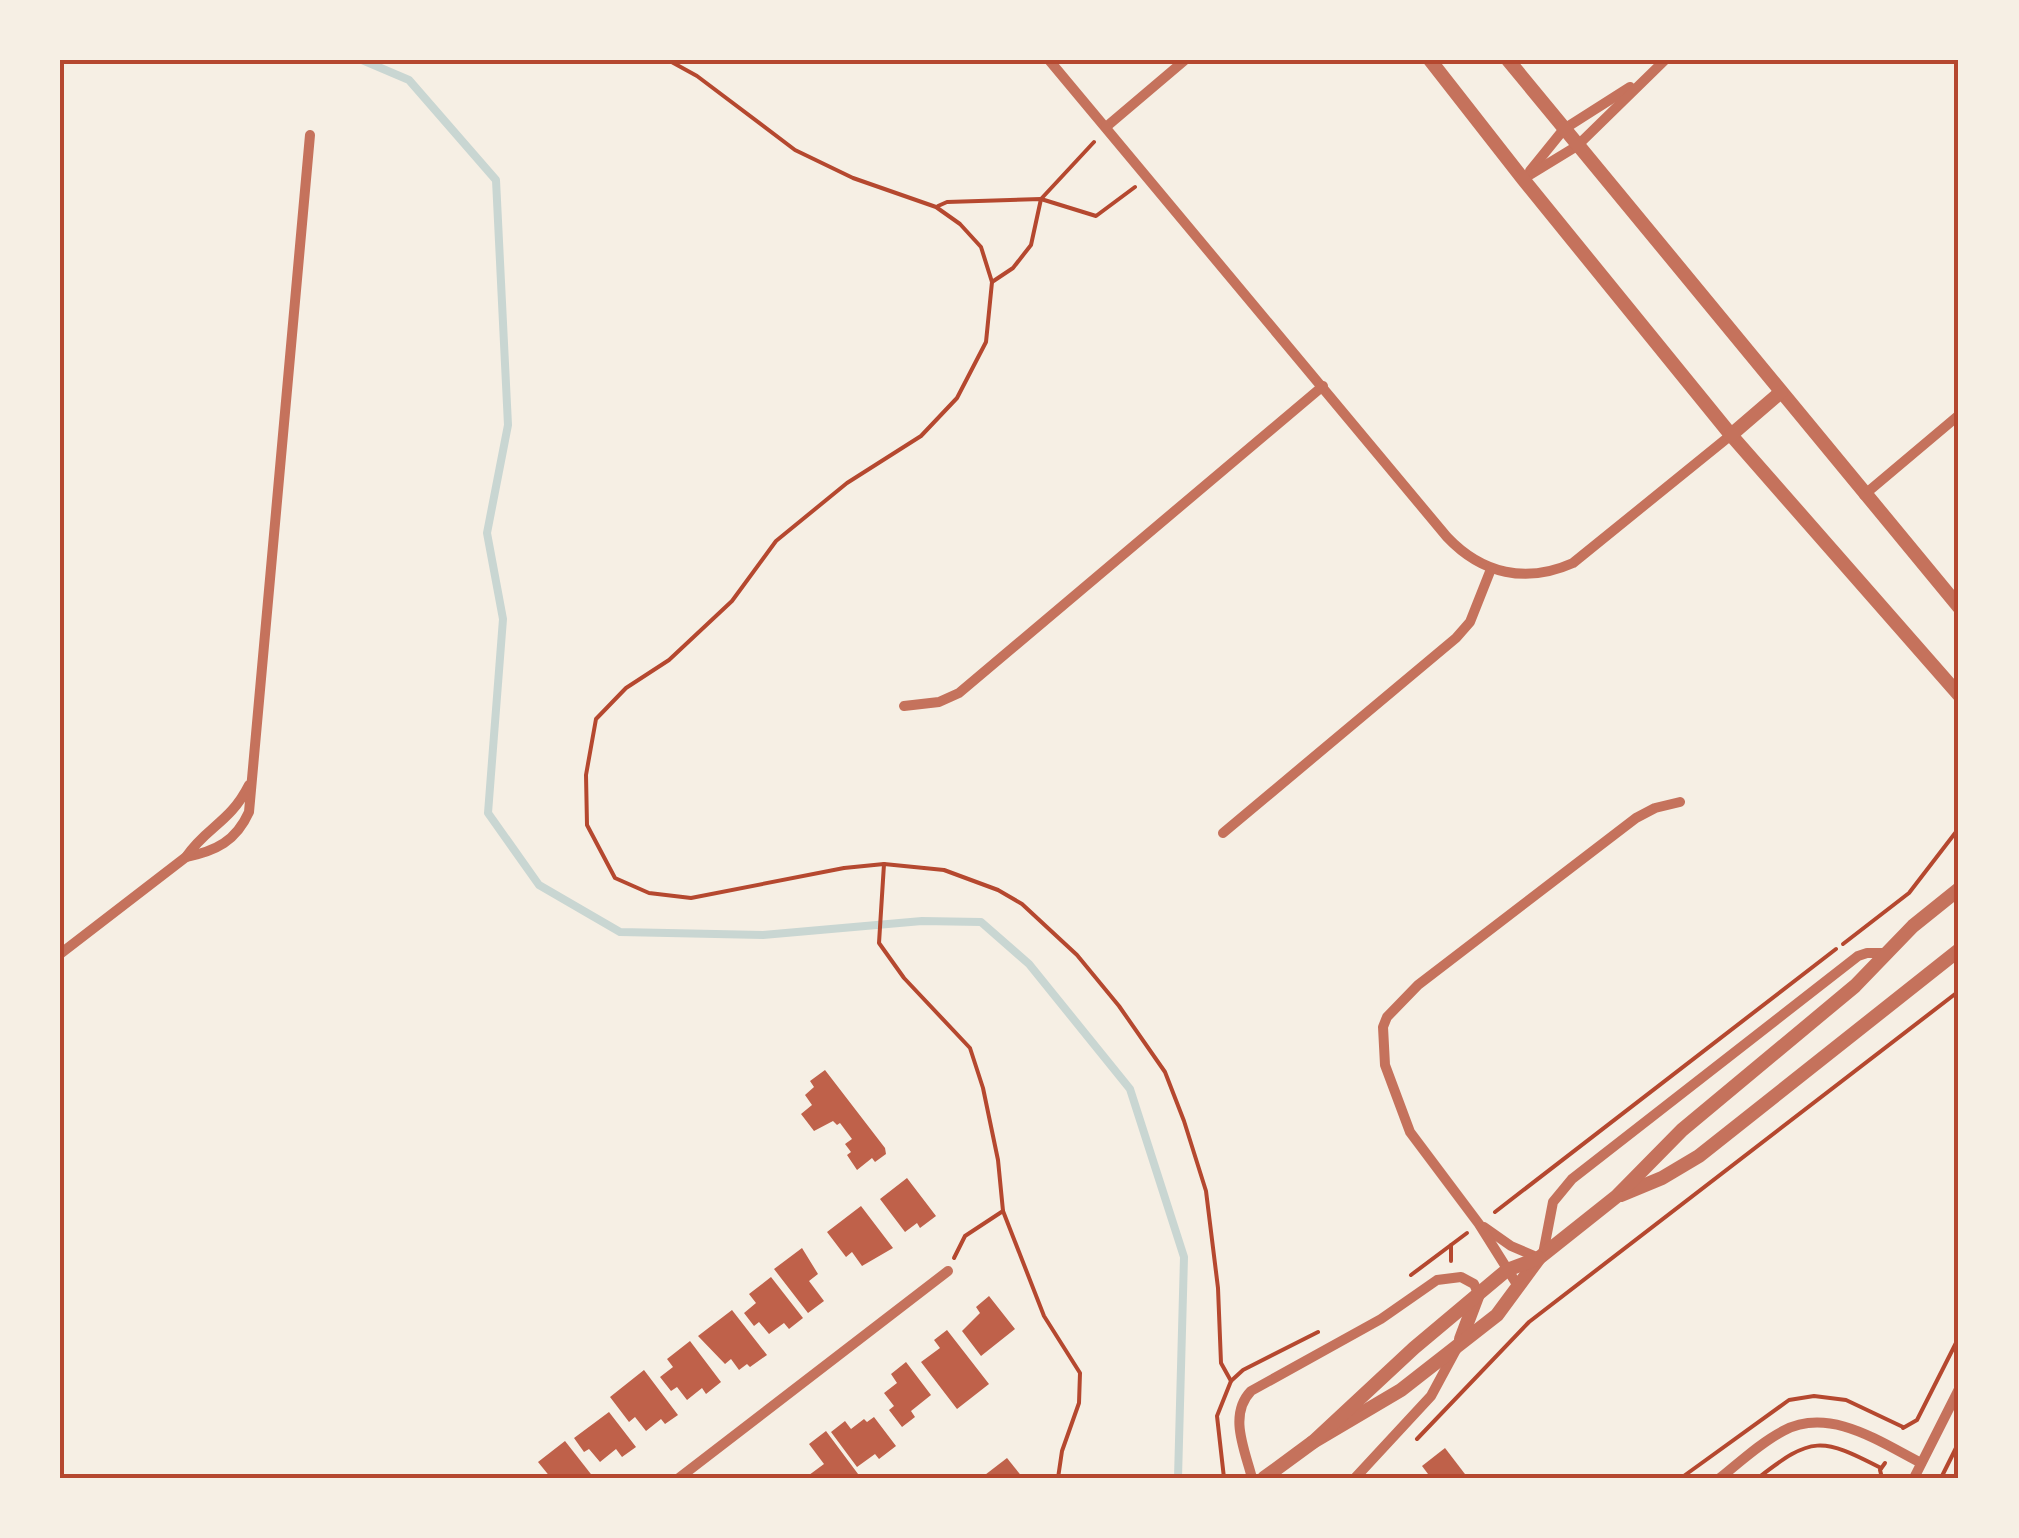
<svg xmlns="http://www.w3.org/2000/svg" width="2019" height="1538" font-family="Cabin,sans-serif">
  <rect width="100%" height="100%" fill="#f6efe4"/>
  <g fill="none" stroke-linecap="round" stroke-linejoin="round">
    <polyline stroke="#c9d6d2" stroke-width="8" points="362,60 409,80 496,180 508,425 487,533 503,619 488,813 539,885 620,932 763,935 922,921 981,922 1029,964 1130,1089 1184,1257 1178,1478"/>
  </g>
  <g fill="#bf614a">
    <polygon points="825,1070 885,1148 886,1154 875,1162 872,1158 857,1170 847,1155 851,1152 845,1144 852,1139 840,1123 837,1125 833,1121 814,1131 801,1114 812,1105 805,1095 814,1087 810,1081"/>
    <polygon points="907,1178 936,1216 920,1228 917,1223 905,1232 880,1199"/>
    <polygon points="861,1206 893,1248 862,1266 852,1252 846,1257 827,1232"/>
    <polygon points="802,1248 818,1274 809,1281 824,1301 808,1313 774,1269"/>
    <polygon points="771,1277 803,1318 789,1329 784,1323 769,1334 759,1322 754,1326 744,1313 756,1303 749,1294"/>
    <polygon points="989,1296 1015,1329 981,1356 962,1331 980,1313 976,1307"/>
    <polygon points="732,1310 767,1355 750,1367 747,1364 739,1370 731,1359 725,1364 698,1336"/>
    <polygon points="947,1330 989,1384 957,1409 921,1362 940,1348 934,1340"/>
    <polygon points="690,1341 721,1382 706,1394 702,1388 687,1400 677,1387 671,1391 660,1377 673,1367 667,1359"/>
    <polygon points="906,1362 931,1395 911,1411 915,1417 902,1427 889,1410 894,1406 884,1393 897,1383 891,1374"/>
    <polygon points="644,1370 678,1415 665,1424 661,1419 646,1431 635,1417 629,1422 610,1397"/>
    <polygon points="609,1412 636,1447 622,1457 616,1449 600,1462 589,1449 584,1452 574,1438"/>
    <polygon points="874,1417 896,1446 879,1459 875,1454 857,1467 831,1432 845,1421 851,1429 864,1419 867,1422"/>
    <polygon points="826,1431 861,1478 805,1478 824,1464 809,1444"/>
    <polygon points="565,1441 594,1478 551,1478 538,1462"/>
    <polygon points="1445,1448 1468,1478 1431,1478 1422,1466"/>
    <polygon points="1007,1458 1023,1478 981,1478"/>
  </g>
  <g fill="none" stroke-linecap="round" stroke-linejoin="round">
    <g stroke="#b5482f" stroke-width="4">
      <polyline points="668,60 697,76 795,150 853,178 936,207 960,224 981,247 992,282 986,342 957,398 921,436 847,483 776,541 732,601 669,660 626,688 596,719 586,775 587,825 615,878 649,893 691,898 844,868 884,864 944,870 998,890 1022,904 1077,955 1119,1006 1165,1072 1184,1121 1206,1191 1218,1288 1221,1363 1231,1381 1217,1416 1224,1478"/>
      <polyline points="938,206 947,202 1041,199 1096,216 1135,187"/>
      <polyline points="992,282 1013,268 1031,245 1041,199 1094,142"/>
      <polyline points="884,864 879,943 904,978 970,1048 983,1088 998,1160 1003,1211 1044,1316 1080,1373 1079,1403 1062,1451 1058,1478"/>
      <polyline points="1843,944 1909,893 1959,828"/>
      <polyline points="1495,1212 1836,949"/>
      <polyline points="1451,1245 1467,1233"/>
      <polyline points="954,1258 965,1236 1003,1211"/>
      <polyline points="1411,1275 1451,1245 1451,1261"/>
      <polyline points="1231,1381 1243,1370 1318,1332"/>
      <polyline points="1903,1428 1917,1420 1959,1337"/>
      <polyline points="1417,1439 1529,1322 1959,991"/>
      <polyline points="1681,1478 1789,1400 1814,1396 1846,1400 1903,1427"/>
      <path d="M 1758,1478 C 1812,1436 1821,1437 1881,1468"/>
      <polyline points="1882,1478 1880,1470 1885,1463"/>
      <polyline points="1941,1478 1959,1442"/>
    </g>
    <g stroke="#c5725c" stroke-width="10">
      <path d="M 1049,60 L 1447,537 C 1482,574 1526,584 1573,563 L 1731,435"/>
      <polyline points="1106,127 1185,60"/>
      <polyline points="1530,171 1564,129 1630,87"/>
      <polyline points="1523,179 1577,146 1665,60"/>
      <polyline points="1864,495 1959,415"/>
      <polyline points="904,706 939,702 959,693 1323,386"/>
      <polyline points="1223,833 1456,638 1470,622 1491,569"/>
      <path d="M 186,857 C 216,851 236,841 249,812 L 310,135"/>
      <path d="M 60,954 L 186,857 C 206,827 230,823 249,785"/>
      <polyline points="1484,1227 1511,1246 1539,1258"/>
      <polyline points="1543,1254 1553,1202 1572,1179 1858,956 1867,953 1888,953"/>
      <polyline points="1518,1286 1479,1224 1410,1132 1385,1065 1383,1027 1387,1017 1418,985 1636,818 1655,808 1680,802"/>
      <polyline points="679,1478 948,1271"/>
      <path d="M 1252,1478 C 1245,1450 1228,1415 1251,1391 L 1381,1319 L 1437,1280 L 1461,1277 L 1474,1284 L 1478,1293"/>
      <polyline points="1355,1478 1431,1396 1458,1346"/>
      <path d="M 1720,1478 C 1740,1462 1760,1443 1783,1431 C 1829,1406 1880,1442 1921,1463"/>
      <polyline points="1914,1478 1959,1389"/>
    </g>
    <g stroke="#c5725c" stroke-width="14">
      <polyline points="1430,60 1523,179 1731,435 1959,695"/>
      <polyline points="1508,60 1959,607"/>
      <polyline points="1731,435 1781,392"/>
      <polyline points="1621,1195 1662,1178 1699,1156 1959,950"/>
      <polyline points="1461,1339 1478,1294"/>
      <polyline points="1313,1442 1401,1390 1497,1315 1539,1258 1617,1196 1682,1130 1855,986 1913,926 1959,889"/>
      <polyline points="1264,1478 1313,1442 1414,1348 1507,1270 1539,1258"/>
    </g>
  </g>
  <rect width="2019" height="1538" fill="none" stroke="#f6efe4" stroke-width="125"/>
  <rect x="62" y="62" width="1894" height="1414" fill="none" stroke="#b5482f" stroke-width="4"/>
</svg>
